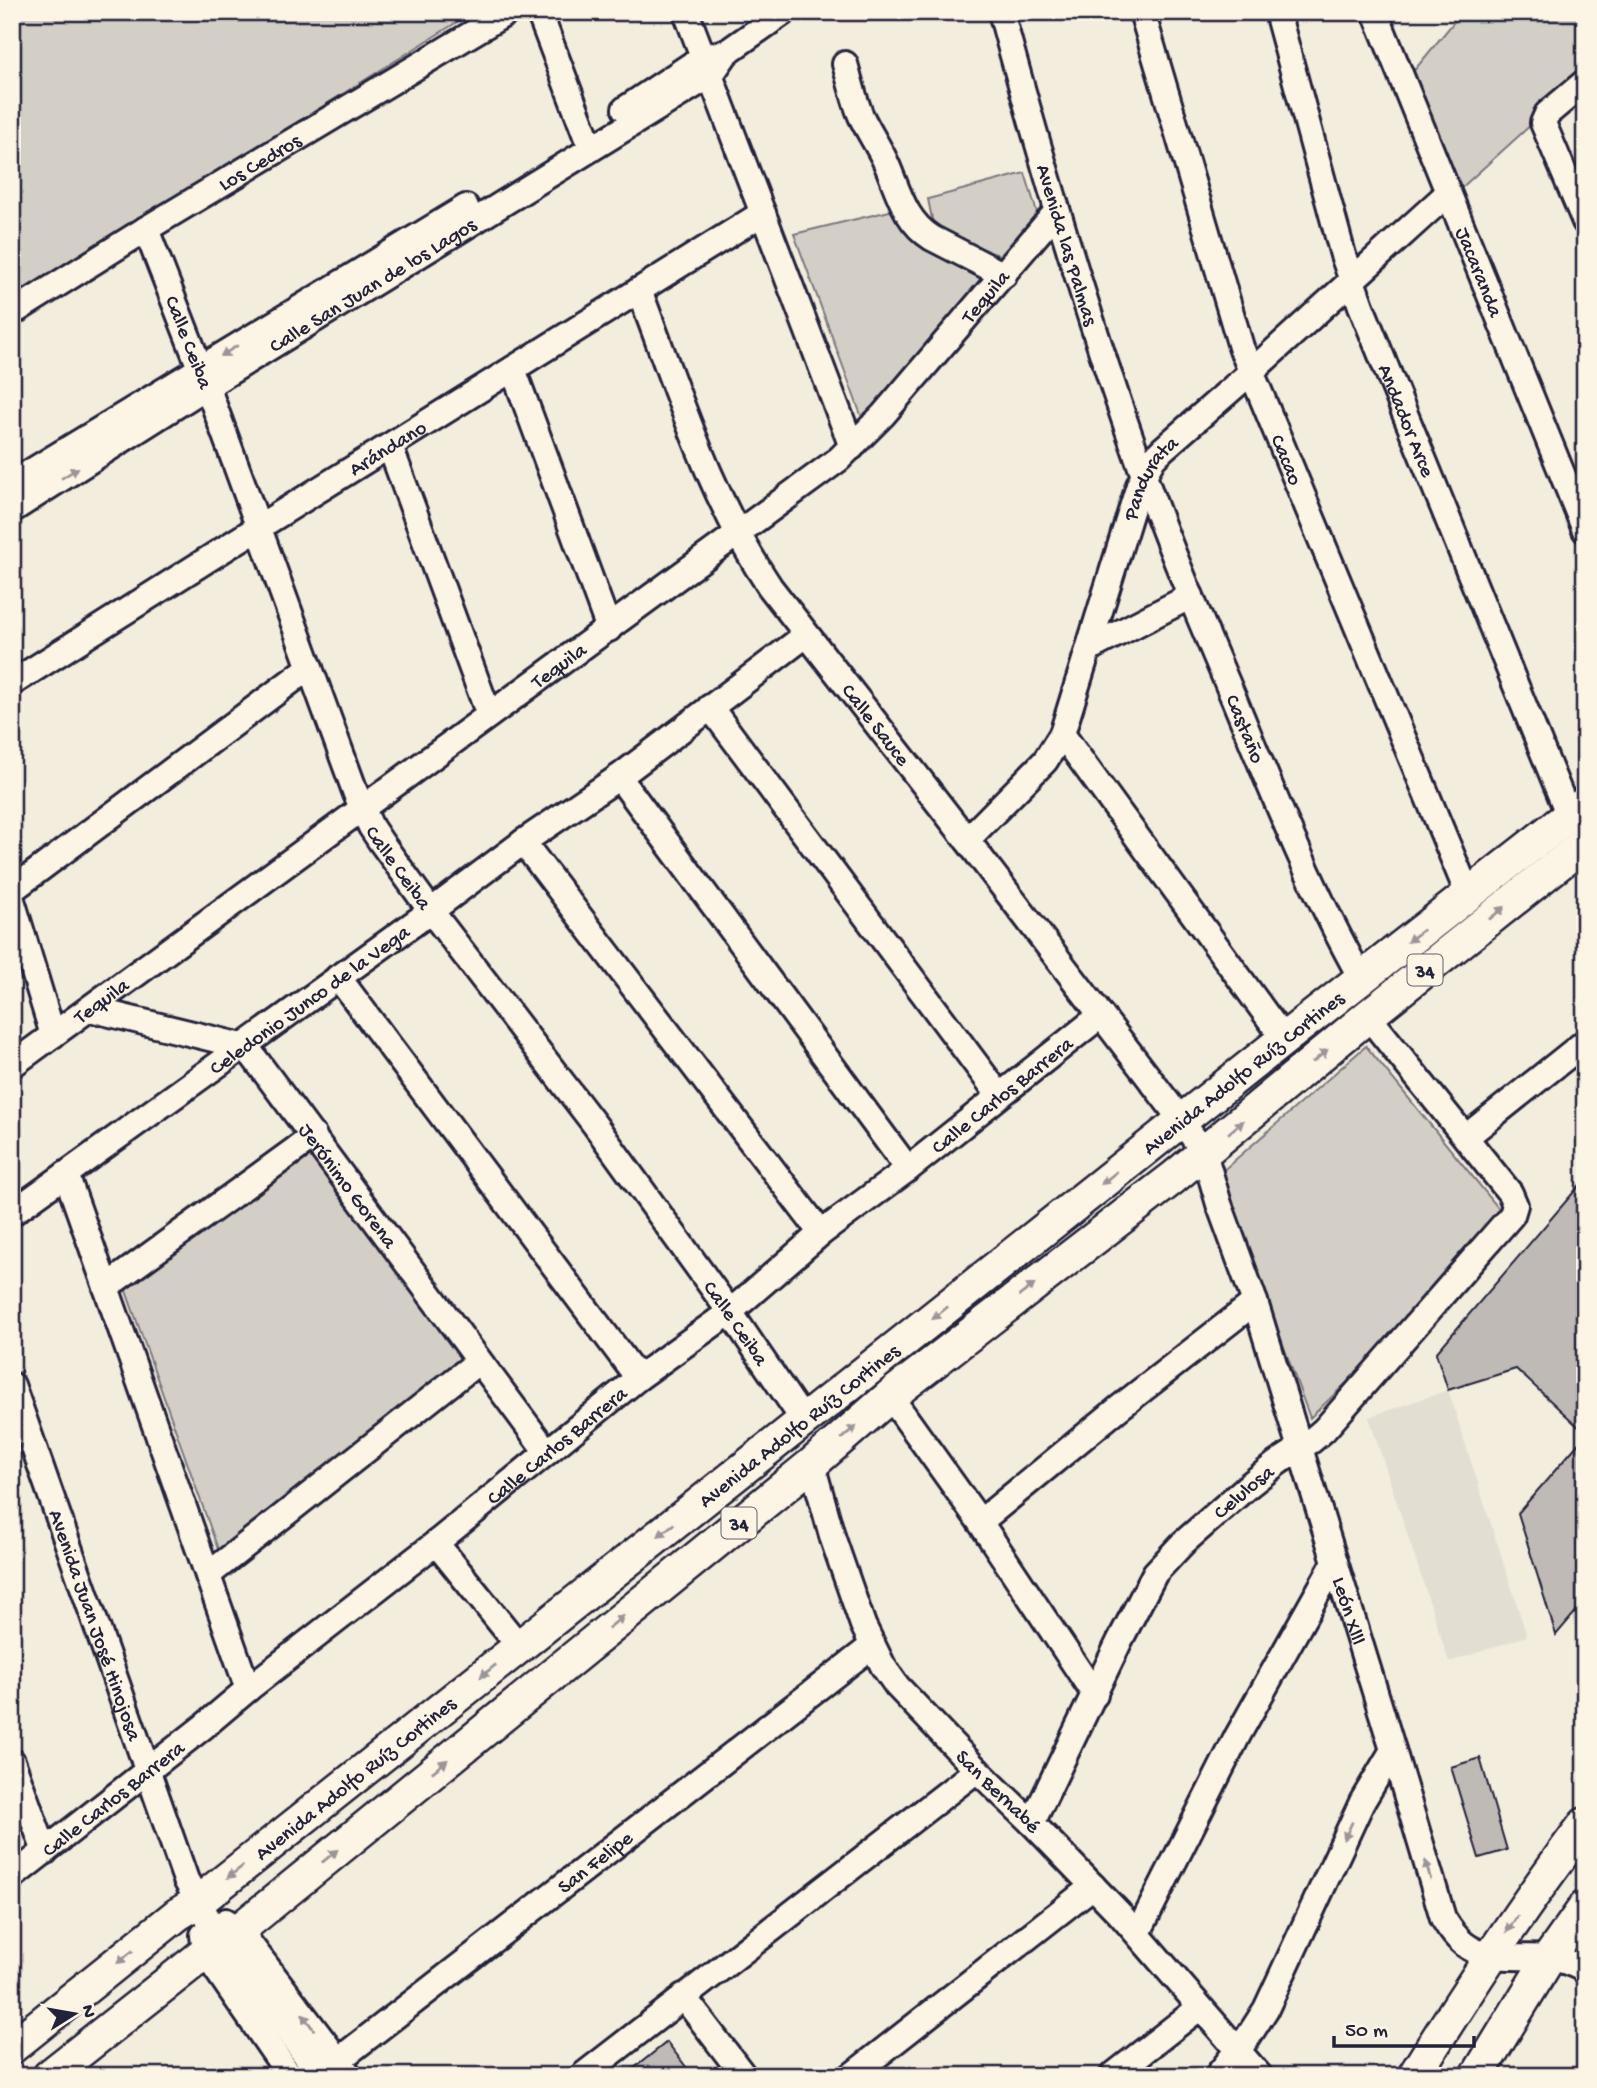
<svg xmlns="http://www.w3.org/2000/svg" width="1597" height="2088" font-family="'Gochi Hand',sans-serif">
  <rect width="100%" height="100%" fill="#f3edde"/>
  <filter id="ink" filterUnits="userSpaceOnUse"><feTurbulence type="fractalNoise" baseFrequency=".0143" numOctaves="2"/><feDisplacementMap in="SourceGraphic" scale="14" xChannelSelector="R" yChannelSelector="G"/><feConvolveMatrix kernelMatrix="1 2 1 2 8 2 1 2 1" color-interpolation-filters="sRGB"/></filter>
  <g filter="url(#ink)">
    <polygon fill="#e3ded2" points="1448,1390 1527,1636 1449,1662 1369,1417"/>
    <g fill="#d4cfc6" stroke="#7b7880" stroke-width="2">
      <polygon points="12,12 473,12 12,302"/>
      <polygon points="1462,12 1585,12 1585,76 1459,190 1408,78"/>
      <polygon points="1025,173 1039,219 1008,257 969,247 934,229 928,199"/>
      <polygon points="894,210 905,232 924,246 977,268 982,283 869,422 861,415 794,234"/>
      <polygon points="1366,1046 1504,1215 1436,1296 1310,1418 1220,1173"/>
      <polygon points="311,1153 462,1359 219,1552 125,1288"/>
    </g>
    <g fill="#bfbab6" stroke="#22223b" stroke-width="2">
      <polygon points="1585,1179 1585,1433 1516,1369 1448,1390 1436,1353"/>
      <polygon points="1585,1436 1585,1601 1556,1635 1518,1513"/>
      <polygon points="1480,1758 1507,1850 1479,1858 1451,1767"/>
      <polygon points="667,2042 693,2076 624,2076"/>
    </g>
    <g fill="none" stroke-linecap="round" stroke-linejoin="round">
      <g stroke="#22223b" stroke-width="30">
        <g id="minor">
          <polyline points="539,12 586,136"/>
          <polyline points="686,12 852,447"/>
          <path id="s1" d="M 1001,12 C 1043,167 1089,322 1143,473 C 1170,549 1202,624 1234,699 C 1273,793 1311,889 1361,978"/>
          <path id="s2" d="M 1142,12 L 1241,347 L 1468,894"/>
          <path id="s3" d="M 1277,12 L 1343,255 L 1361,306 L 1569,816"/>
          <path id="s4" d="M 1375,12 L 1585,530"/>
          <path d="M 845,64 C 850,81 854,100 861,116 C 869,133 880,148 887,165 C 899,193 905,221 932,238 L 1004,275"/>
          <polyline points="1585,82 1547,114 1543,123 1585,222"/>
          <polyline points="625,109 703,57 727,52"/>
          <path id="s5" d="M 146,229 L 207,386 L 356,794 L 371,827 L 381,842 L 431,911 L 595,1125 L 730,1312 L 804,1421"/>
          <path id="s6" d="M 639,290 C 677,389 710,498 770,587 L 967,840 L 1182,1121 L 1204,1153 L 1219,1204 L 1255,1302 L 1393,1750 L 1443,1918 C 1449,1928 1455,1937 1464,1944 C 1488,1963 1520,1955 1549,1958 C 1561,1959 1574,1964 1585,1970"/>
          <path id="s7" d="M 12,313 L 146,229 L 508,12"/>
          <polyline points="513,369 609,629"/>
          <polyline points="390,446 489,715"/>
          <polyline points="12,483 466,207"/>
          <path id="s8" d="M 12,510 L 207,386 L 711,75 L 727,52 L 784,12"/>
          <polyline points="1090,648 1191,596"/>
          <path id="s9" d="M 12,683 L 259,527 L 763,213"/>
          <polyline points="710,707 999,1095"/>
          <polyline points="1062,734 1284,1039"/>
          <polyline points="619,777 908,1169"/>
          <path id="s10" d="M 967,840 L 1045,761 L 1062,734 L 1139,485 L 1153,459 L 1163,449 L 1251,372 L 1447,194"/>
          <polyline points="523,842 821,1233"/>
          <polyline points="12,890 310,667"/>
          <polyline points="12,900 53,1035"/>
          <polyline points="338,977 638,1378"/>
          <path id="s11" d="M 90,1009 L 242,1046 L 253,1056 L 547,1452"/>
          <path id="s12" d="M 12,1065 L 839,459 L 883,415 L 1057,211"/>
          <polyline points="1466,1137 1585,1042"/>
          <polyline points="66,1174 248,1689"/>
          <path id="s13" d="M 12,1213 L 431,911 L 523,842 L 619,777 L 806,635"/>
          <polyline points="106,1287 314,1136"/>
          <path id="s14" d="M 12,1385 L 186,1880 L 222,1943 L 321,2076"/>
          <polyline points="890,1396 980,1522 1095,1695"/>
          <path id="s15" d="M 812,1464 L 833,1539 L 863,1625 L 883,1666 L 897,1686 L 977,1770 L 1032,1823 L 1119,1913 L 1260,2076"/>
          <polyline points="980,1522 1119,1408 1255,1302"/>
          <polyline points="436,1543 519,1646"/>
          <polyline points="208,1575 479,1361"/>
          <polyline points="12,1761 45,1852"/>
          <path id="s16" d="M 1032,1823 L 1120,1640 L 1155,1573 L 1183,1543 L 1248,1486 L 1277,1463 L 1311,1441 L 1324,1430 L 1512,1215 L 1515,1205 L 1510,1193 L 1368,1016"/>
          <path id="s17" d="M 12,1877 L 203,1727 L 248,1689 L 436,1543 L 638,1378 L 730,1312 L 821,1233 L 908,1169 L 1101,1015"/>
          <polyline points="226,1921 239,1930 350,2076"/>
          <polyline points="1138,1933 1238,1735 1335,1562"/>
          <polyline points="203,1935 205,1953 290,2076"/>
          <polyline points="683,1996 744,2076"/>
          <path id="s18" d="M 318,2076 L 872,1646"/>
          <polyline points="582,2076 977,1770"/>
          <polyline points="851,2076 1093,1886"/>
          <polyline points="1112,2076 1199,2008"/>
          <polyline points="1217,2076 1248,2037 1266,2009 1362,1802 1393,1750"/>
        </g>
      </g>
      <g stroke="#22223b" stroke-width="37">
        <g id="major">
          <path id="s19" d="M 12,2047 L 178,1914 L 198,1902 L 1284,1039 L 1585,803"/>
          <polyline points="49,2076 205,1953 239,1930 812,1464 890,1396 1173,1178 1368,1016 1585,843"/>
          <path d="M 1414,2076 C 1468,1989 1523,1905 1585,1824"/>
          <polyline points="1477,2076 1549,1958 1585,1907"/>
        </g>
      </g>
      <use href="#minor" stroke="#fcf5e5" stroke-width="24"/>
      <use href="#major" stroke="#fcf5e5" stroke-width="32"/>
    </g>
    <defs><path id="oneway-solid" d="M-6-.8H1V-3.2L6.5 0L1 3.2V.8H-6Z" transform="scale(1.75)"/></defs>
    <g fill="#9a9698">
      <use href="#oneway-solid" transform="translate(229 351) rotate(148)"/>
      <use href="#oneway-solid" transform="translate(70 473) rotate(-32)"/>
      <use href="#oneway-solid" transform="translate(1497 913) rotate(-39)"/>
      <use href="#oneway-solid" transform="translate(1415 936) rotate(142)"/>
      <use href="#oneway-solid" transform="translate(1320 1056) rotate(-40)"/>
      <use href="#oneway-solid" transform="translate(1236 1127) rotate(-40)"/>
      <use href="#oneway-solid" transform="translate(1109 1178) rotate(141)"/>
      <use href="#oneway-solid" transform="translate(1027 1290) rotate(-38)"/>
      <use href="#oneway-solid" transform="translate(940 1313) rotate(141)"/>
      <use href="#oneway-solid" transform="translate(849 1432) rotate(-41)"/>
      <use href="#oneway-solid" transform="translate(666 1530) rotate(142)"/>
      <use href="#oneway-solid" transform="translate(616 1622) rotate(-39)"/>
      <use href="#oneway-solid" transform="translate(488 1671) rotate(141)"/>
      <use href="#oneway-solid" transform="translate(440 1766) rotate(-39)"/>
      <use href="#oneway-solid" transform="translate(1348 1831) rotate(115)"/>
      <use href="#oneway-solid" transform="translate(330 1856) rotate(-39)"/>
      <use href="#oneway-solid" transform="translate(1428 1870) rotate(-106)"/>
      <use href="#oneway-solid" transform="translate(235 1872) rotate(142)"/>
      <use href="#oneway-solid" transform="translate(1512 1924) rotate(124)"/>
      <use href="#oneway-solid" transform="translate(125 1957) rotate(141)"/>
      <use href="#oneway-solid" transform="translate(308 2022) rotate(-127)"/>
    </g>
  </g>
  <g text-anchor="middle" stroke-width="7" stroke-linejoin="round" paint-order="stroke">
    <g fill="#fcf5e5" stroke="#63616e" stroke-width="2">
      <rect x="1407.5" y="954.5" width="35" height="31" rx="5"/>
      <rect x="721.5" y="1507.5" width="35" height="31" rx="5"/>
    </g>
    <g font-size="19" font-weight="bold" fill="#22223b">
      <text x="1425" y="977">34</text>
      <text x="739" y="1530">34</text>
    </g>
    <g font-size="21" fill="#22223b" stroke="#fcf5e5">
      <text dy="7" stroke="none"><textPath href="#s7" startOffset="290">Los Cedros</textPath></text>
      <text dy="7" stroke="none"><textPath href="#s1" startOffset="242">Avenida las Palmas</textPath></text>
      <text dy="7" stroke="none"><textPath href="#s4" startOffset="280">Jacaranda</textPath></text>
      <text dy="7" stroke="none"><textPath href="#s8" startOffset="425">Calle San Juan de los Lagos</textPath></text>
      <text dy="7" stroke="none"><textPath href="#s12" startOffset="1244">Tequila</textPath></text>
      <text dy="7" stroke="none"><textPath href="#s5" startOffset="121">Calle Ceiba</textPath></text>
      <text dy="7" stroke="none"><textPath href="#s3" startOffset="429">Andador Arce</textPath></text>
      <text dy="7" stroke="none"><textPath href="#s9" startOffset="443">Arándano</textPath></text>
      <text dy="7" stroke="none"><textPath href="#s2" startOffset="471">Cacao</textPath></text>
      <text dy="7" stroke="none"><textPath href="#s10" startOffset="415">Pandurata</textPath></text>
      <text dy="7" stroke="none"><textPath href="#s12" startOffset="677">Tequila</textPath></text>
      <text dy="7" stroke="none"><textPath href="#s6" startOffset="499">Calle Sauce</textPath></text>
      <text dy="7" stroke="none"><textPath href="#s1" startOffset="758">Castaño</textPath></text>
      <text dy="7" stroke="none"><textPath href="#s5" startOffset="688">Calle Ceiba</textPath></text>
      <text dy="7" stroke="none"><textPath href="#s13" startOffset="366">Celedonio Junco de la Vega</textPath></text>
      <text dy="7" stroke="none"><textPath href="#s12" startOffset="110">Tequila</textPath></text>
      <text dy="7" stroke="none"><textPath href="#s19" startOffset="1570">Avenida Adolfo Ruíz Cortines</textPath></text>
      <text dy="7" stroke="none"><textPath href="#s17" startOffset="1262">Calle Carlos Barrera</textPath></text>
      <text dy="7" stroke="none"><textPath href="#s11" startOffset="332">Jerónimo Gorena</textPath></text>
      <text dy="7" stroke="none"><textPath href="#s5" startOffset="1255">Calle Ceiba</textPath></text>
      <text dy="7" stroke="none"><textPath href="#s19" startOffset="1003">Avenida Adolfo Ruíz Cortines</textPath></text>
      <text dy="7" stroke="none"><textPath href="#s17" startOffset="695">Calle Carlos Barrera</textPath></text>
      <text dy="7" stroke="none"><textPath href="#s16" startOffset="399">Celulosa</textPath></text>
      <text dy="7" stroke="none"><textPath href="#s6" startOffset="1519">León Xlll</textPath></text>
      <text dy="7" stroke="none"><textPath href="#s14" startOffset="254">Avenida Juan José Hinojosa</textPath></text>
      <text dy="7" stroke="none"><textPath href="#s19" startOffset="436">Avenida Adolfo Ruíz Cortines</textPath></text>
      <text dy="7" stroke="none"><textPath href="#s15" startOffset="385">San Bernabé</textPath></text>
      <text dy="7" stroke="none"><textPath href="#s17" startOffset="128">Calle Carlos Barrera</textPath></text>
      <text dy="7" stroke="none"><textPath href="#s18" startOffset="350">San Felipe</textPath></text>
    </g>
  </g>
  <rect width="1597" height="2088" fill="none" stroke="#fcf5e5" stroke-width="42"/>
  <rect x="21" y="21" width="1555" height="2046" fill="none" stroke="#22223b" stroke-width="2.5" filter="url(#ink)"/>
  <g transform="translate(74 2014) rotate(79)" stroke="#fcf5e5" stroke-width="5" paint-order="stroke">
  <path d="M0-5L12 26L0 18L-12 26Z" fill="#22223b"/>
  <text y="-10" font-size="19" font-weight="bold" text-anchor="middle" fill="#22223b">N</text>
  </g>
  <path d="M1334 2036v10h140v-10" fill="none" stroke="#22223b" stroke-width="3.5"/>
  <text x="1345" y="2036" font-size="21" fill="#22223b" stroke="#fcf5e5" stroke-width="5" paint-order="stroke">50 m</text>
</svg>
